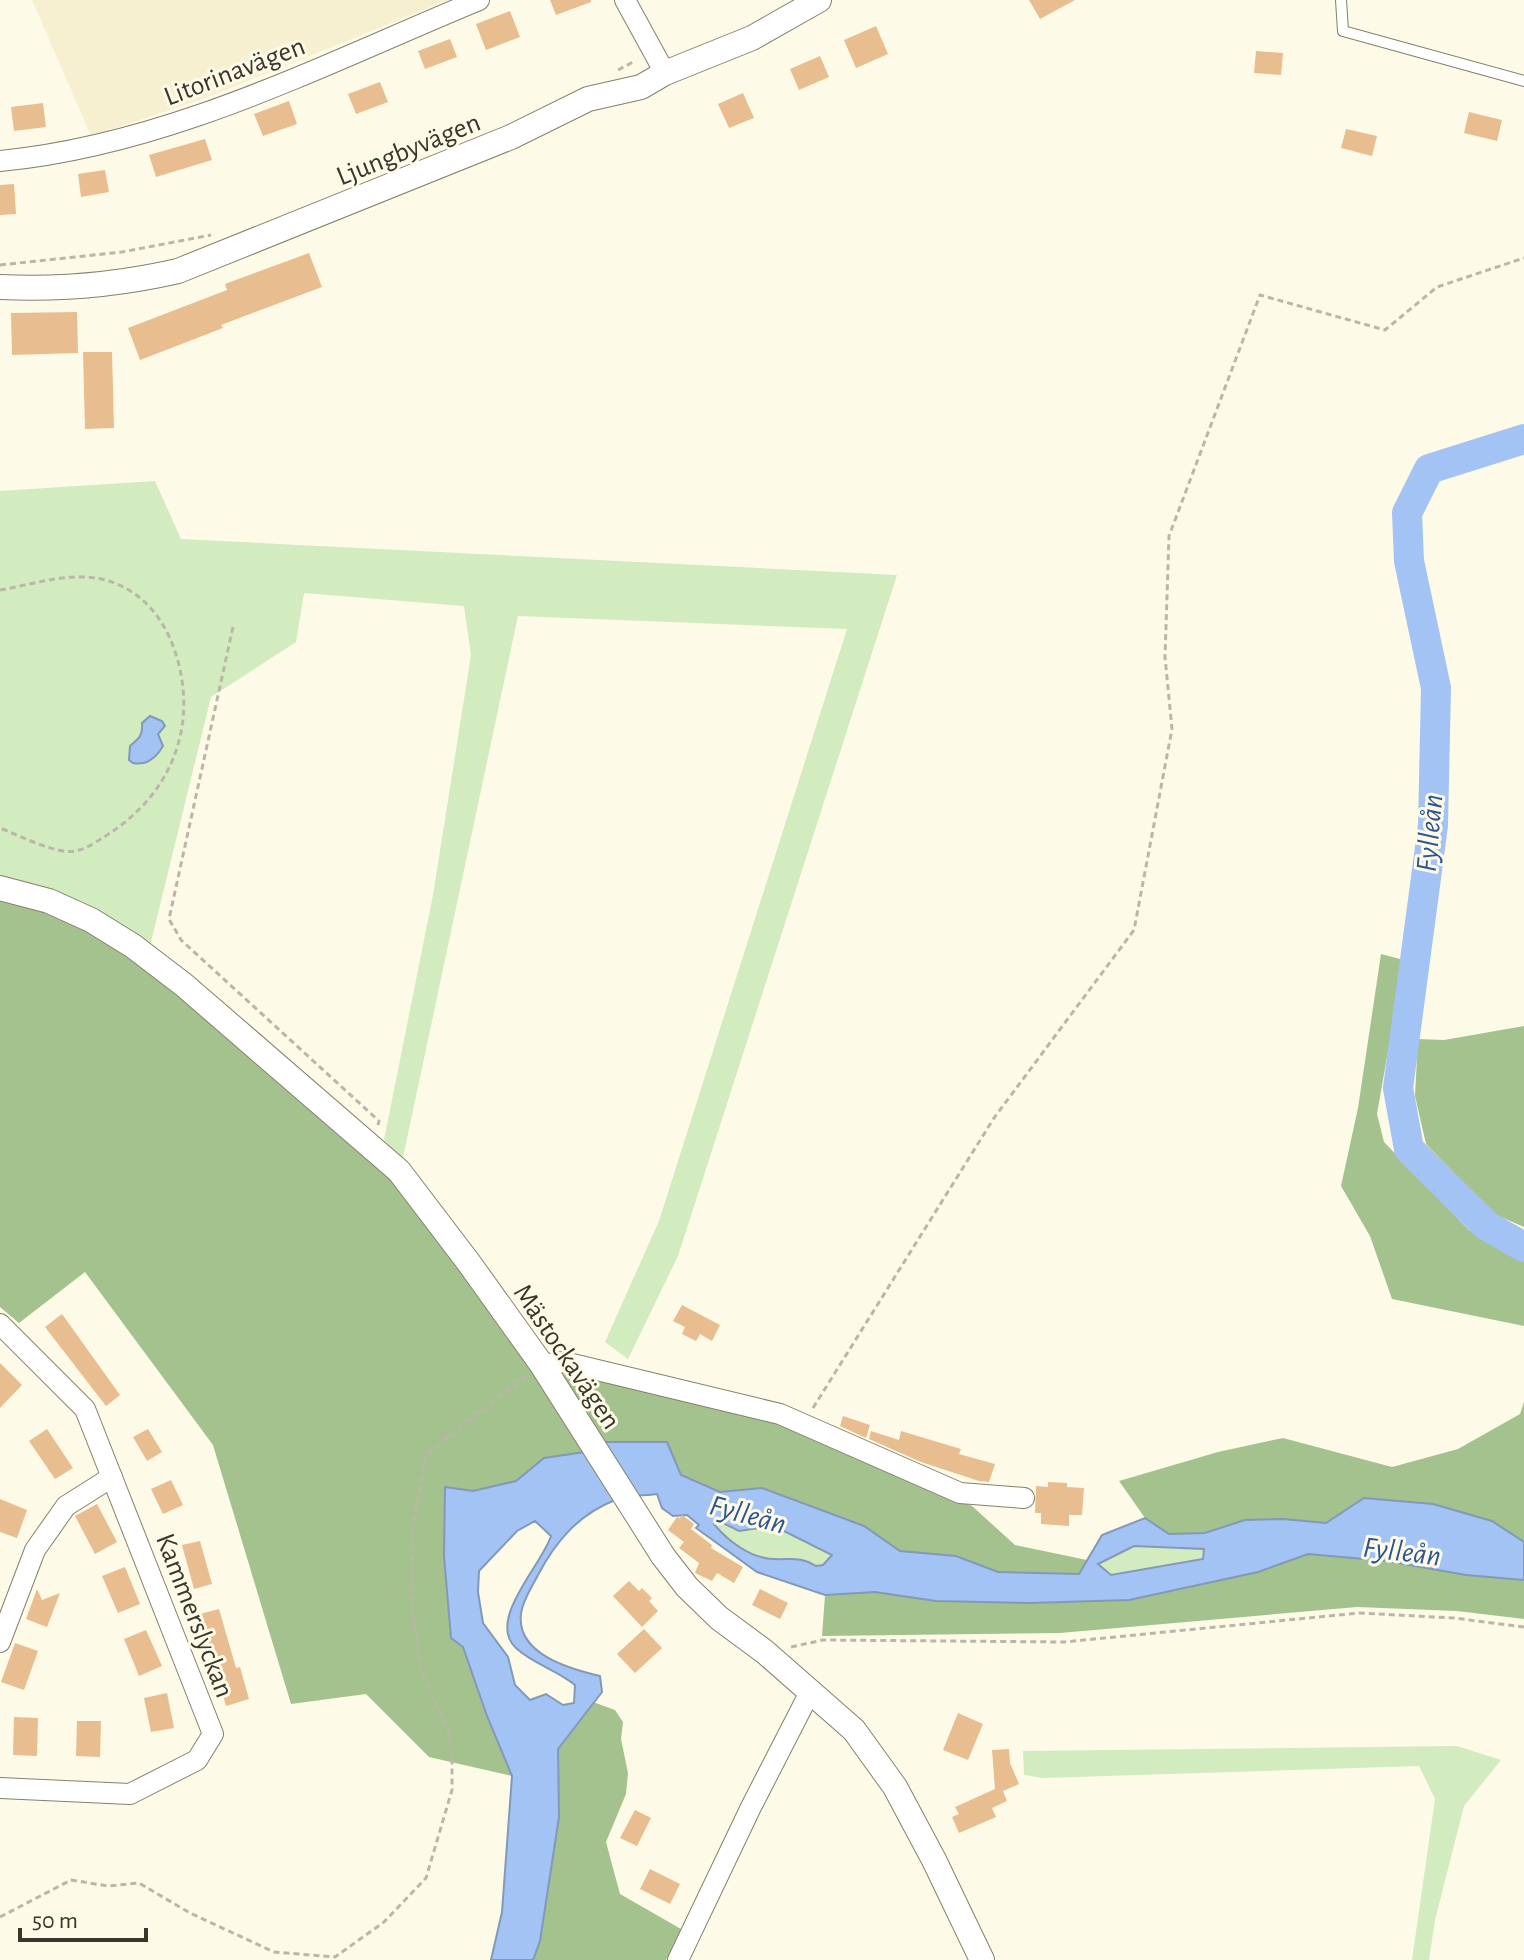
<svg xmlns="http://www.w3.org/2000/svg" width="1524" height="1960" font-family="'Alegreya Sans',sans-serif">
  <rect width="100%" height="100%" fill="#fefae8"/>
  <polygon fill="#f6efd0" points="32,0 448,0 203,99 91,136"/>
  <g fill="#d2ebbf">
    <polygon points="155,481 181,539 897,575 678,1256 628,1359 605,1342 659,1221 847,629 518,616 402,1162 384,1140 433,895 471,655 464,606 304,593 296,642 211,697 150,946 0,881 0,491"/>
    <path d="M 716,1520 L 739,1531 L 759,1528 L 784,1531 L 832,1555 L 823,1565 L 816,1566 C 800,1556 791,1560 773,1559 C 749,1558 728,1541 714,1524 Z"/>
    <polygon points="1134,1546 1204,1549 1203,1559 1111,1575 1098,1563"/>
    <polygon points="1457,1746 1501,1760 1464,1806 1435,1920 1429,1960 1412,1960 1435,1799 1419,1766 1043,1778 1024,1775 1023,1751"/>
  </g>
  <g fill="#a4c28e">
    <polygon points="0,897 47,910 90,930 127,957 178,996 391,1179 463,1268 586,1452 544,1458 516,1481 473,1491 445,1487 444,1556 451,1637 463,1647 487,1716 512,1776 429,1757 366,1694 291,1704 213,1445 85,1272 19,1323 0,1307"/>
    <polygon points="1381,954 1404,960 1377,1114 1384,1142 1469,1230 1524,1260 1524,1326 1392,1299 1370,1236 1341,1186 1358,1108"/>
    <polygon points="1524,1026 1524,1227 1494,1214 1426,1144 1415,1096 1418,1039 1444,1040"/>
    <polygon points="569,1374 777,1422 972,1506 1015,1545 1087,1560 1079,1574 998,1572 956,1556 900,1551 864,1526 762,1488 720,1492 604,1442 558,1375"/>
    <polygon points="1524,1402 1524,1542 1492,1521 1433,1504 1364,1498 1326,1523 1283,1519 1245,1520 1205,1533 1169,1534 1145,1518 1119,1481 1218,1452 1283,1438 1392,1467 1458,1449 1520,1414"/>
    <polygon points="1308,1554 1387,1561 1466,1575 1524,1580 1524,1619 1457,1611 1357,1607 1060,1633 822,1636 825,1595 875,1592 936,1601 1212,1581 1258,1572"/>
    <polygon points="593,1702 615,1710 623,1722 621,1739 628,1773 626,1794 606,1842 620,1894 681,1929 666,1960 533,1960 540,1941 559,1817 558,1749"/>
  </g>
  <g fill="#a2c3f3" stroke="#8299b8" stroke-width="2" fill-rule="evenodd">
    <path d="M 150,716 L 162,721 L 165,726 L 158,734 L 163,746 C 156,758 147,766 133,763 L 129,760 L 130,746 C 139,738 143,736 142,723 Z"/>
    <path d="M 604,1442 L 667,1442 L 681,1475 L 720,1492 L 762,1488 L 864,1526 L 900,1551 L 956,1556 L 998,1572 L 1079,1574 L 1102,1535 L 1145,1518 L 1169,1534 L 1205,1533 L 1245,1520 L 1283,1519 L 1326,1523 L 1364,1498 L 1433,1504 L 1492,1521 L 1524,1542 L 1524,1580 L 1466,1575 L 1387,1561 L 1308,1554 L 1258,1572 L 1129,1600 L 1030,1603 L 936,1601 L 875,1592 L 825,1595 L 757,1572 L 696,1528 L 699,1525 L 687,1515 L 673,1516 L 662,1508 L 657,1494 C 644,1496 627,1495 615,1500 C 578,1515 556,1541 538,1575 C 532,1587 522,1601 521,1614 C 516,1654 570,1669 600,1676 L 602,1692 L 558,1749 L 559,1817 L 540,1941 L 533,1960 L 491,1960 L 502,1912 L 512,1776 L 487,1716 L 463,1647 L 451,1638 L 444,1556 L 445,1487 L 473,1491 L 516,1481 L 544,1458 L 585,1452 ZM 717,1520 L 739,1531 L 759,1528 L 784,1531 L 832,1555 L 823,1565 L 816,1566 C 800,1556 791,1560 773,1559 C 750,1558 728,1541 714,1524 ZM 535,1521 L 551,1536 C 542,1565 486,1620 516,1648 C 533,1664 557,1670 575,1685 L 574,1703 L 563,1705 L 546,1694 L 530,1700 L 515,1685 L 508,1657 L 483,1623 L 478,1592 L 479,1571 L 517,1531 ZM 1134,1546 L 1204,1549 L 1203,1559 L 1111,1575 L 1098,1564 Z"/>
  </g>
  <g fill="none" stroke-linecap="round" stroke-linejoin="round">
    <polyline stroke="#a2c3f3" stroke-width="30" points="1524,439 1429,469 1407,513 1409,561 1436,688 1433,825 1398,1088 1409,1149 1487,1226 1524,1247"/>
  </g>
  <g fill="#e8bd8f">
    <polygon points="550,0 591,0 591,2 556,15"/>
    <polygon points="1029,0 1075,0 1040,19"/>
    <polygon points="510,11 520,37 486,50 476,24"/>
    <polygon points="876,26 888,54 856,68 844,40"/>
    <polygon points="450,39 457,57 425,69 418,51"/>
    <polygon points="1256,51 1283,53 1281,75 1254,73"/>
    <polygon points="820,56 829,77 799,90 790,69"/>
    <polygon points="380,82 388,102 356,114 348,94"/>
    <polygon points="743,93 754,118 729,128 718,104"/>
    <polygon points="289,101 297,124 263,136 254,114"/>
    <polygon points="43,103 46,127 14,131 11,107"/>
    <polygon points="1469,112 1502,120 1497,141 1464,133"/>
    <polygon points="1346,129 1377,136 1372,156 1341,148"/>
    <polygon points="205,139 212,160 156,177 149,155"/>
    <polygon points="105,170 109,192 81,197 78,174"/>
    <polygon points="14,184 16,214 0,215 0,185"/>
    <polygon points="309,253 322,287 221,325 223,328 140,360 128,328 227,290 225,284"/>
    <polygon points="77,312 78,353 12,355 11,313"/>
    <polygon points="83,352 112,352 114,428 85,429"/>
    <polygon points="682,1305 720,1325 712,1341 700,1334 696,1341 682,1334 685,1327 673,1321"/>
    <polygon points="62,1314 120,1395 106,1406 45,1327"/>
    <polygon points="0,1363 22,1385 0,1408"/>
    <polygon points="843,1416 870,1425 866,1438 840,1426"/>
    <polygon points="47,1429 73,1468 55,1479 29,1441"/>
    <polygon points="148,1429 162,1452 147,1461 133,1437"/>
    <polygon points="871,1431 899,1440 901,1431 961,1449 959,1454 995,1464 989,1482 979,1481 921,1462 869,1439"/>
    <polygon points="171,1480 183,1505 163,1514 151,1489"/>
    <polygon points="1048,1482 1067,1483 1067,1487 1084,1488 1082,1515 1069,1515 1069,1526 1041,1524 1041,1513 1035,1513 1036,1486 1048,1487"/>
    <polygon points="0,1499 27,1510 17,1538 0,1532"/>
    <polygon points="97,1504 117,1542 95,1554 75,1516"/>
    <polygon points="682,1515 694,1524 691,1529 712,1545 711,1548 743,1567 734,1583 717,1573 712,1581 695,1573 699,1563 679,1548 684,1542 668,1530 677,1517 680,1518"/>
    <polygon points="200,1541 212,1584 194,1589 182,1545"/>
    <polygon points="125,1567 140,1604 118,1613 102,1576"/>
    <polygon points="629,1581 639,1591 642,1588 652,1598 649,1601 658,1611 642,1627 613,1596"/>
    <polygon points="37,1589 42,1600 60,1593 47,1627 26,1619"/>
    <polygon points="760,1589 788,1603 780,1619 752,1605"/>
    <polygon points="219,1609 236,1668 240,1667 249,1699 226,1706 200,1614"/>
    <polygon points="644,1629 662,1648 635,1673 617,1654"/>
    <polygon points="146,1630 162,1666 139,1676 124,1639"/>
    <polygon points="15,1643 38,1651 24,1690 1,1682"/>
    <polygon points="167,1693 174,1728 151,1732 144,1698"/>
    <polygon points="958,1713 983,1724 968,1760 943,1750"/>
    <polygon points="14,1717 38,1718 37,1756 13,1755"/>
    <polygon points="77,1721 101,1721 100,1757 76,1756"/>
    <polygon points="1009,1749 1010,1763 1019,1784 1003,1791 1007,1801 992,1808 996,1817 959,1833 952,1817 959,1814 955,1807 995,1789 992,1750"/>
    <polygon points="635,1810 651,1818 637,1846 620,1838"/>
    <polygon points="650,1869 680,1884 670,1904 640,1889"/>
  </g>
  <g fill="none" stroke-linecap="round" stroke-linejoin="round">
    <g stroke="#85806c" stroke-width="12">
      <polyline id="service" points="1341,0 1343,31 1524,81"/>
    </g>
    <g stroke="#85806c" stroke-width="22">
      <g id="minor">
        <polyline points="625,0 665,73"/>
        <path d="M 0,161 C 169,145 324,64 479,0"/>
        <polyline points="0,1324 85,1409 213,1734 197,1760 130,1794 0,1788"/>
        <polyline points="542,1365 564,1362 780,1414 960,1493 1024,1498"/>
        <polyline points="0,1642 35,1550 66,1506 112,1477"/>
        <polyline points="678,1960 751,1807 811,1690"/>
      </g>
    </g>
    <g stroke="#85806c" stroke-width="26">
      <g id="tertiary">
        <path d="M 0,287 C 62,290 117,285 178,271 L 511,137 L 588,99 L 641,87 L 665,73 L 752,38 L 819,0"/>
        <polyline points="0,888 49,901 91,920 133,946 184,985 399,1171 469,1263 542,1365 663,1556 687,1587 719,1618 765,1652 854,1730 895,1787 934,1860 982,1960"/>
      </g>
    </g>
    <g stroke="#bab7a8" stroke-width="3" stroke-dasharray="6 4" stroke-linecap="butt">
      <polyline points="618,70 635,61"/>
      <polyline points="0,265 122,252 211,235"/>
      <path d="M 0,590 C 35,584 73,570 109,581 C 140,591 160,614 172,643 C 200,716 177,787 113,831 C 102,838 88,849 75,851 C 57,855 18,835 0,828"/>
      <polyline points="233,627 169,919 181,940 379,1121 378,1125"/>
      <polyline points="813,1408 994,1118 1134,930 1172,729 1165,657 1169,536 1260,295 1385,330 1437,287 1524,258"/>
      <polyline points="791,1647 823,1640 1064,1642 1359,1613 1454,1618 1524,1627"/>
      <polyline points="0,1917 71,1880 108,1886 139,1883 190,1913 274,1952 335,1957 384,1922 426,1878 452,1790 452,1758 448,1729 421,1671 411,1602 413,1526 426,1454 526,1377"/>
    </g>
    <use href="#service" stroke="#fff" stroke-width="10"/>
    <use href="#minor" stroke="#fff" stroke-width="20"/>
    <use href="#tertiary" stroke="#fff" stroke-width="24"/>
  </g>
  <g text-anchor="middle" stroke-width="6" stroke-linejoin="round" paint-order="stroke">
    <g font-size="28" fill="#38362d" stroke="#fefae8">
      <text transform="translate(234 70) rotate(-21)" y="10">Litorinavägen</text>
      <text transform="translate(408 148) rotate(-22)" y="10">Ljungbyvägen</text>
      <text transform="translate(568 1356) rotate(56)" y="10">Mästockavägen</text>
      <text transform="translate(196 1615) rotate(69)" y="10">Kammerslyckan</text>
    </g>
    <g font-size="30" font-style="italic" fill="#2d5591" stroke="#fefae8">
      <text transform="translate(1429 833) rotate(-85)" y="10">Fylleån</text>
      <text transform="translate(748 1514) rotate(15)" y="10">Fylleån</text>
      <text transform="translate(1402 1551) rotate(7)" y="10">Fylleån</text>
    </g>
  </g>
  <path d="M20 1928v12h126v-12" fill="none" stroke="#38362d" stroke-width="4"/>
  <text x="32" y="1928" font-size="24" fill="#38362d" stroke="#fefae8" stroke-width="6" paint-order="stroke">50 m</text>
</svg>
